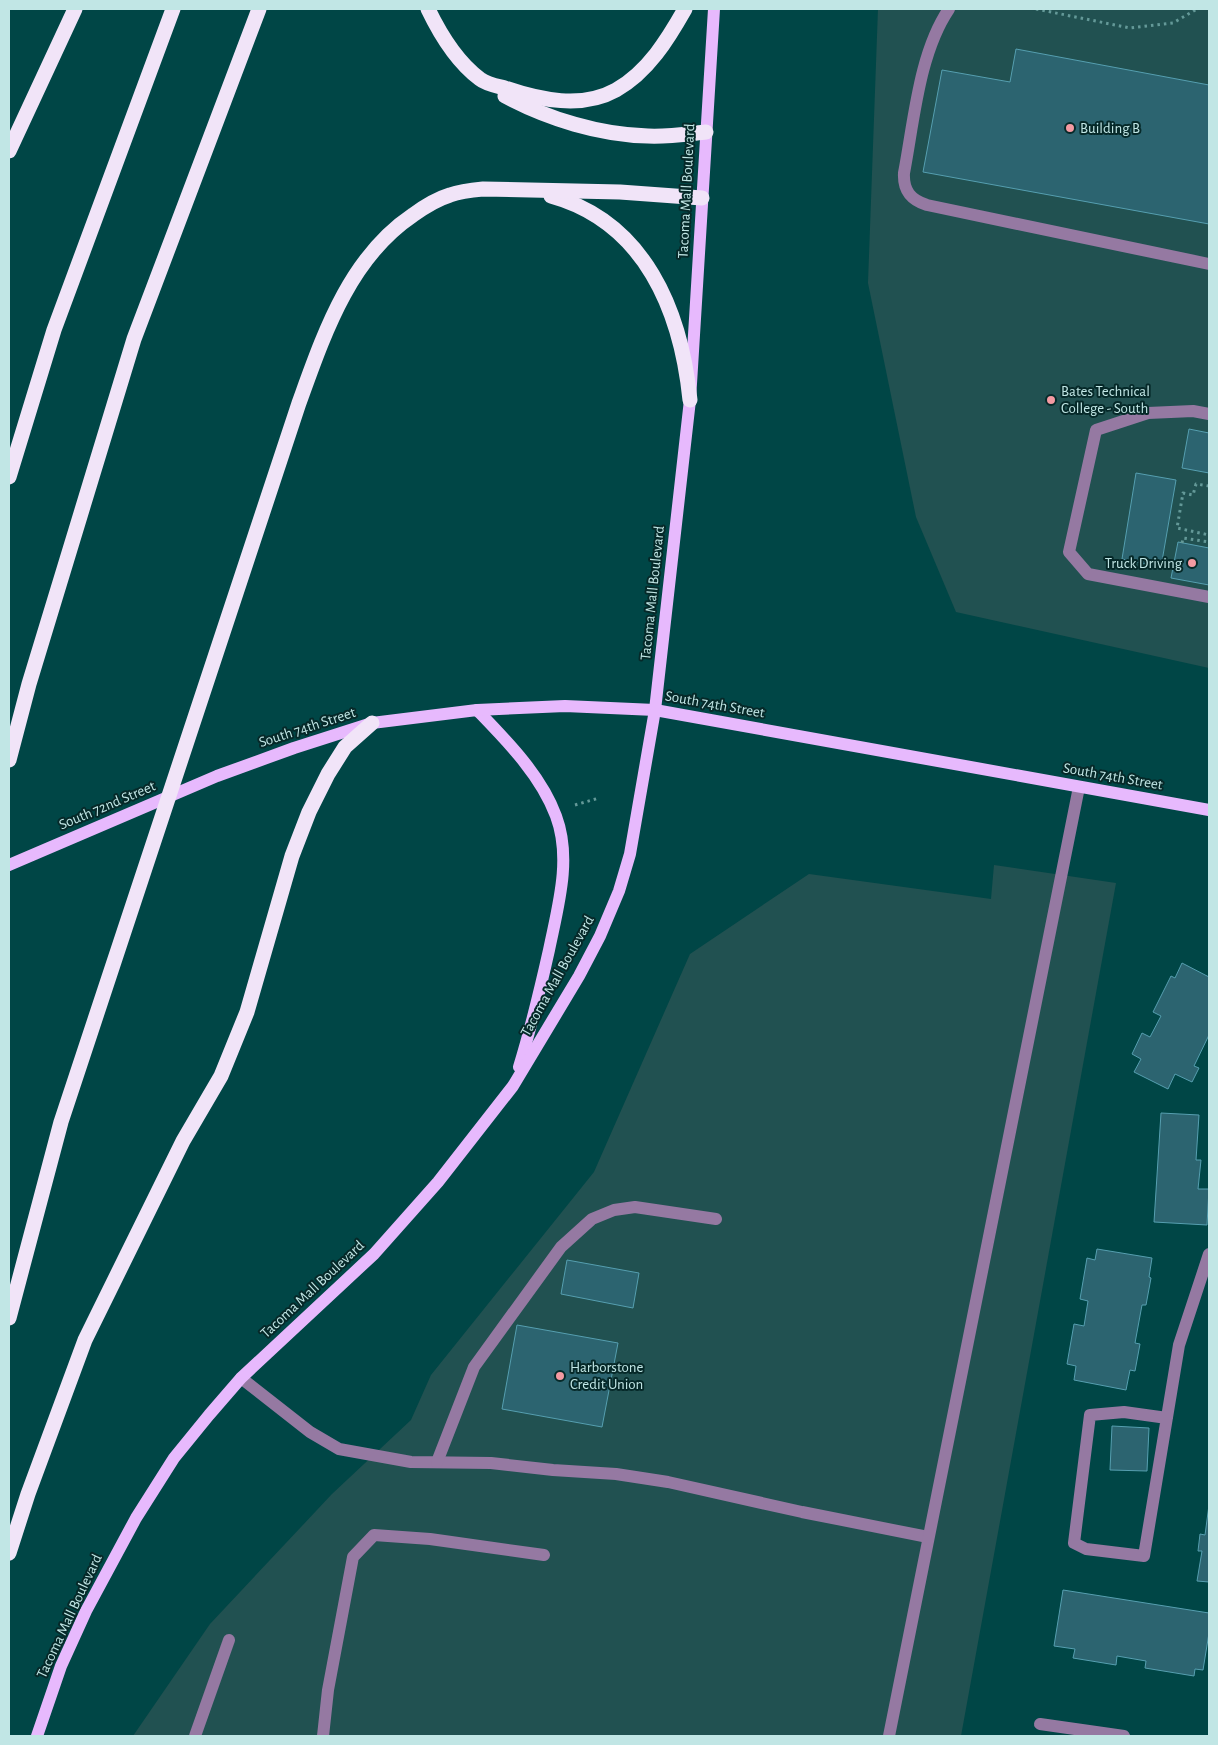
<svg xmlns="http://www.w3.org/2000/svg" width="1218" height="1745" font-family="'Alegreya Sans',sans-serif">
  <rect width="100%" height="100%" fill="#004646"/>
  <g fill="#215151">
    <polygon points="878,9 1209,9 1209,668 956,612 916,517 868,283"/>
    <polygon points="994,865 1116,883 961,1736 133,1736 210,1624 332,1494 411,1420 431,1375 594,1172 690,954 809,874 991,899"/>
  </g>
  <g fill="#2c6470" stroke="#569fb0">
    <polygon points="1016,49 1209,85 1209,224 923,172 942,70 1010,82"/>
    <polygon points="1189,429 1209,433 1209,473 1182,468"/>
    <polygon points="1136,473 1176,480 1161,567 1122,559"/>
    <polygon points="1178,542 1209,548 1209,585 1171,578"/>
    <polygon points="1182,963 1209,977 1209,1035 1194,1066 1199,1068 1192,1082 1175,1074 1168,1089 1134,1072 1141,1059 1132,1054 1142,1033 1150,1037 1161,1016 1153,1012 1171,976 1175,978"/>
    <polygon points="1161,1113 1199,1115 1196,1160 1201,1160 1198,1189 1209,1189 1207,1225 1154,1222"/>
    <polygon points="1097,1249 1152,1258 1149,1277 1151,1278 1146,1305 1142,1305 1135,1343 1140,1344 1135,1371 1130,1370 1126,1390 1074,1380 1076,1366 1067,1364 1074,1324 1084,1326 1088,1301 1080,1299 1087,1258 1095,1260"/>
    <polygon points="567,1260 639,1273 633,1308 561,1294"/>
    <polygon points="517,1325 618,1343 602,1427 502,1409"/>
    <polygon points="1112,1426 1149,1428 1147,1471 1110,1470"/>
    <polygon points="1209,1505 1209,1582 1197,1581 1202,1551 1198,1551 1200,1534 1205,1535"/>
    <polygon points="1063,1590 1209,1613 1209,1633 1203,1670 1195,1669 1194,1676 1145,1668 1146,1661 1117,1656 1116,1665 1073,1658 1075,1649 1054,1646"/>
  </g>
  <g fill="none" stroke-linecap="round" stroke-linejoin="round">
    <g stroke="#649998" stroke-width="3" stroke-dasharray="2.5 4" stroke-linecap="butt">
      <polyline points="1036,9 1130,28 1173,23 1197,9"/>
      <polyline points="1209,486 1196,484 1193,495 1183,493 1177,528 1209,535"/>
      <polyline points="1182,543 1183,538 1209,542"/>
      <polyline points="575,805 599,798"/>
    </g>
    <g stroke="#9579a2" stroke-width="12">
      <path d="M 949,9 C 919,53 914,121 904,173 C 903,191 911,200 927,205 L 1209,264"/>
      <polyline points="1209,414 1193,411 1148,413 1096,430 1069,552 1088,574 1209,597"/>
      <polyline points="241,1378 310,1432 339,1449 411,1462 491,1463 553,1470 616,1474 668,1482 802,1512 928,1537"/>
      <polyline points="1167,1418 1124,1412 1090,1415 1074,1543 1086,1549 1144,1556 1179,1345 1209,1254"/>
      <polyline points="437,1462 474,1367 561,1247 592,1219 614,1210 635,1207 716,1219"/>
      <polyline points="1040,1724 1124,1736"/>
      <polyline points="195,1736 229,1640"/>
      <polyline points="323,1736 328,1690 353,1557 374,1535 430,1539 544,1555"/>
      <polyline points="889,1736 1079,787"/>
    </g>
    <g stroke="#e7b9fd" stroke-width="12">
      <path d="M 477,710 C 506,740 541,775 556,816 C 572,859 558,906 549,950 C 540,990 531,1028 519,1067"/>
      <polyline points="9,865 217,776 294,748 372,723 477,710 565,706 655,710 1209,810"/>
      <polyline points="37,1736 61,1666 86,1611 136,1518 174,1458 209,1415 241,1378 374,1254 438,1182 513,1086 579,976 600,936 619,891 630,854 655,710 690,400 714,9"/>
    </g>
    <g stroke="#f1e4f8" stroke-width="15">
      <path d="M 428,9 C 440,34 457,62 480,79 C 486,84 497,86 505,88 C 540,100 582,109 616,90 C 648,72 668,39 685,9"/>
      <path d="M 505,96 C 548,119 600,135 648,136 C 667,137 687,134 706,132"/>
      <polyline points="9,151 75,9"/>
      <path d="M 551,196 C 645,222 681,311 690,400"/>
      <polyline points="9,477 54,330 173,9"/>
      <polyline points="9,760 29,684 134,339 259,9"/>
      <path d="M 9,1318 L 61,1122 L 299,403 C 324,334 349,258 413,215 C 424,207 437,199 450,195 C 461,191 472,190 483,189 L 620,192 L 702,198"/>
      <polyline points="9,1553 28,1494 85,1340 183,1141 221,1076 247,1012 292,856 309,812 328,774 345,747 372,723"/>
    </g>
  </g>
  <g fill="#f49aa2" stroke="#062929" stroke-width="2">
    <circle cx="1070" cy="128" r="5"/>
    <circle cx="1051" cy="400" r="5"/>
    <circle cx="1192" cy="563" r="5"/>
    <circle cx="560" cy="1376" r="5"/>
  </g>
  <g text-anchor="middle" stroke-width="4" stroke-linejoin="round" paint-order="stroke">
    <g font-size="15" fill="#c1e6e5" stroke="#062929" text-anchor="start">
      <text x="1080" y="133">Building B</text>
      <text x="1061" y="396">Bates Technical<tspan x="1061" dy="17">College - South</tspan></text>
      <text x="1182" y="568" text-anchor="end">Truck Driving</text>
      <text x="570" y="1372">Harborstone<tspan x="570" dy="17">Credit Union</tspan></text>
    </g>
    <g font-size="15" fill="#c1e6e5" stroke="#062929">
      <text transform="translate(686 191) rotate(-87)" y="5">Tacoma Mall Boulevard</text>
      <text transform="translate(652 593) rotate(-84)" y="5">Tacoma Mall Boulevard</text>
      <text transform="translate(715 704) rotate(10)" y="5">South 74th Street</text>
      <text transform="translate(307 727) rotate(-18)" y="5">South 74th Street</text>
      <text transform="translate(1113 776) rotate(10)" y="5">South 74th Street</text>
      <text transform="translate(107 805) rotate(-23)" y="5">South 72nd Street</text>
      <text transform="translate(557 976) rotate(-61)" y="5">Tacoma Mall Boulevard</text>
      <text transform="translate(312 1289) rotate(-43)" y="5">Tacoma Mall Boulevard</text>
      <text transform="translate(69 1616) rotate(-65)" y="5">Tacoma Mall Boulevard</text>
    </g>
  </g>
  <rect width="1218" height="1745" fill="none" stroke="#c1e6e5" stroke-width="20"/>
</svg>
